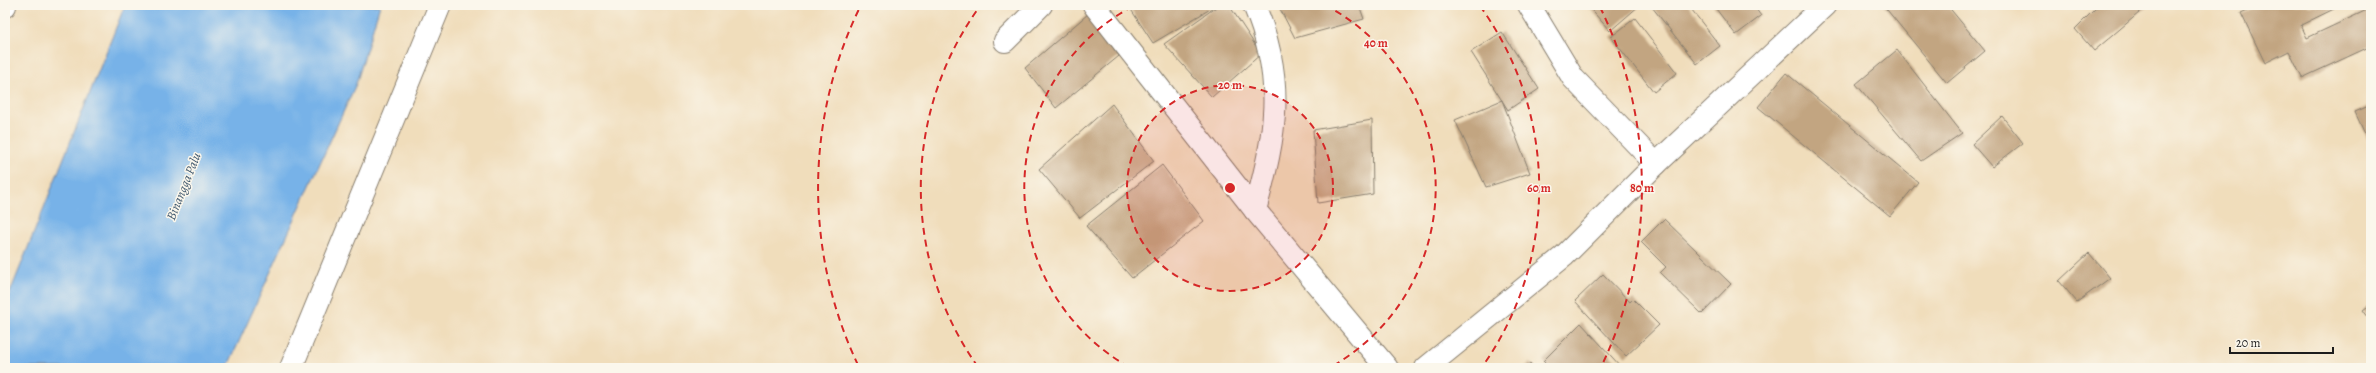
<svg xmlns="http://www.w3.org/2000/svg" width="2376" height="373" font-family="Alegreya,serif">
  <rect width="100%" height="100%" fill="#fbf7ec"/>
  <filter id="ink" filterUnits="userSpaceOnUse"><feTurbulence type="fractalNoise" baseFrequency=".025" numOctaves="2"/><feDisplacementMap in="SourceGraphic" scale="8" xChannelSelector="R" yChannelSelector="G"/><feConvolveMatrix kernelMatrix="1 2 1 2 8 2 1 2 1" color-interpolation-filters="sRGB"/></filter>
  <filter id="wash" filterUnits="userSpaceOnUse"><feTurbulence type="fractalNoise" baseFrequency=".012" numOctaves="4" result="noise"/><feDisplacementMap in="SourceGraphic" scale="16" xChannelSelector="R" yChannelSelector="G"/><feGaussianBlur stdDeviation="0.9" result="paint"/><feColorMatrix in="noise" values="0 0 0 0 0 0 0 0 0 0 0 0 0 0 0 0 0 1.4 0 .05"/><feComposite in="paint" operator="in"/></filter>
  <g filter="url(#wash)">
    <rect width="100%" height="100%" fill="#f0ddbb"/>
    <polygon fill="#77b2e8" stroke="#4a6782" points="125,5 380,5 356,84 227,368 5,368 5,305"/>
    <g id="blocks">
      <g fill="#c2a581">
        <polygon points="1128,5 1217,5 1153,43"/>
        <polygon points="1219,5 1229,5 1261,54 1212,97 1164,44"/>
        <polygon points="1278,5 1359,5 1364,19 1295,38"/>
        <polygon points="1587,5 1640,5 1610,31"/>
        <polygon points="1656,5 1688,5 1720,46 1697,64 1652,7"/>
        <polygon points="1713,5 1753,5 1761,16 1736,35"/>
        <polygon points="1883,5 1947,5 1985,51 1947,83"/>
        <polygon points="2099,5 2144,5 2146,7 2094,51 2075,29"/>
        <polygon points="2258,5 2342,5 2301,25 2307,38 2369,9 2367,5 2371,5 2371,46 2302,78 2289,51 2265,63 2241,13"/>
        <polygon points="1088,14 1119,56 1056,108 1025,68"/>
        <polygon points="1635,18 1677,73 1654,92 1611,37"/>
        <polygon points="1502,32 1539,89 1508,110 1471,52"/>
        <polygon points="1897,50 1962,133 1921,161 1856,84"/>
        <polygon points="1786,73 1918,182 1890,216 1758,107"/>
        <polygon points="1502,100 1530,173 1486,187 1455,120"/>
        <polygon points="1112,104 1154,161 1080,218 1039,169"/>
        <polygon points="2371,105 2371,147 2355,112"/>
        <polygon points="2002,116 2023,143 1992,167 1972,144"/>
        <polygon points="1372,120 1373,194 1318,203 1313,130"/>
        <polygon points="1162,165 1204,221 1132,278 1086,226"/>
        <polygon points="1664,219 1731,284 1702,314 1660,273 1666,267 1641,242"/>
        <polygon points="2089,253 2110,278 2077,302 2059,281"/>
        <polygon points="1603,274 1630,302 1633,299 1659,325 1626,356 1575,301"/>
        <polygon points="2371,304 2371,321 2363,310"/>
        <polygon points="1581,323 1622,368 1550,368 1543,361"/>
        <polygon points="1530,363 1535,368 1524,368"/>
      </g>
    </g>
  </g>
  <g filter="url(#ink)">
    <use href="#blocks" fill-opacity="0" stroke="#867c6c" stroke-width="1"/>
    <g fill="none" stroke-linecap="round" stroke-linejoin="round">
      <g stroke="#867c6c" stroke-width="24">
        <g id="street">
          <polyline points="1094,5 1255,210 1387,368"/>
          <path d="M 1254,5 C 1286,80 1276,134 1255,210"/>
          <polyline points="1529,5 1573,78 1656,164 1825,5"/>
          <polyline points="5,6 5,5"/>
          <polyline points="1005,41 1041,5"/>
          <polyline points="291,368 440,5"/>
          <polyline points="1426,368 1564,256 1656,164"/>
        </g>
      </g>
      <use href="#street" stroke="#fff" stroke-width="22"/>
    </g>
  </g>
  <circle cx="1230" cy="188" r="103" fill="#d62828" fill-opacity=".12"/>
  <g fill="none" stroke="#d62828" stroke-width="2" stroke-dasharray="7 5">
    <circle cx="1230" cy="188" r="103"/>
    <path d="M1129 367A206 206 0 0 1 1135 5M1325 5A206 206 0 0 1 1331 367"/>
    <path d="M978 367A309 309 0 0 1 980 6M1480 6A309 309 0 0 1 1482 367"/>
    <path d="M858 365A412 412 0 0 1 860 7M1600 7A412 412 0 0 1 1602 365"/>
  </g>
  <g text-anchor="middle" stroke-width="3" stroke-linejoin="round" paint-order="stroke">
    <g font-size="13" font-style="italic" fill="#40586e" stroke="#fbf7ec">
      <text transform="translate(183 186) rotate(-68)" y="5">Binangga Palu</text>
    </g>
  </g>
  <circle cx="1230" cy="188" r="6" fill="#d62828" stroke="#fbf7ec" stroke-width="2"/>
  <g font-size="12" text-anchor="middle" font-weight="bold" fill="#d62828" stroke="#fbf7ec" stroke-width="3" stroke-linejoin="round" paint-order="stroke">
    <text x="1376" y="47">40 m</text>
    <text x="1230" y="89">20 m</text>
    <text x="1539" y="192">60 m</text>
    <text x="1642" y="192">80 m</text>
  </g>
  <rect width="2376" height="373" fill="none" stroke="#fbf7ec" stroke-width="20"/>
  <path d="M2230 347v6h103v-6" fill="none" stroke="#1c1c1c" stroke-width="2"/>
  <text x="2236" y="347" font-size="12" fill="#1c1c1c" stroke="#fbf7ec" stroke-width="3" paint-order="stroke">20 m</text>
</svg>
